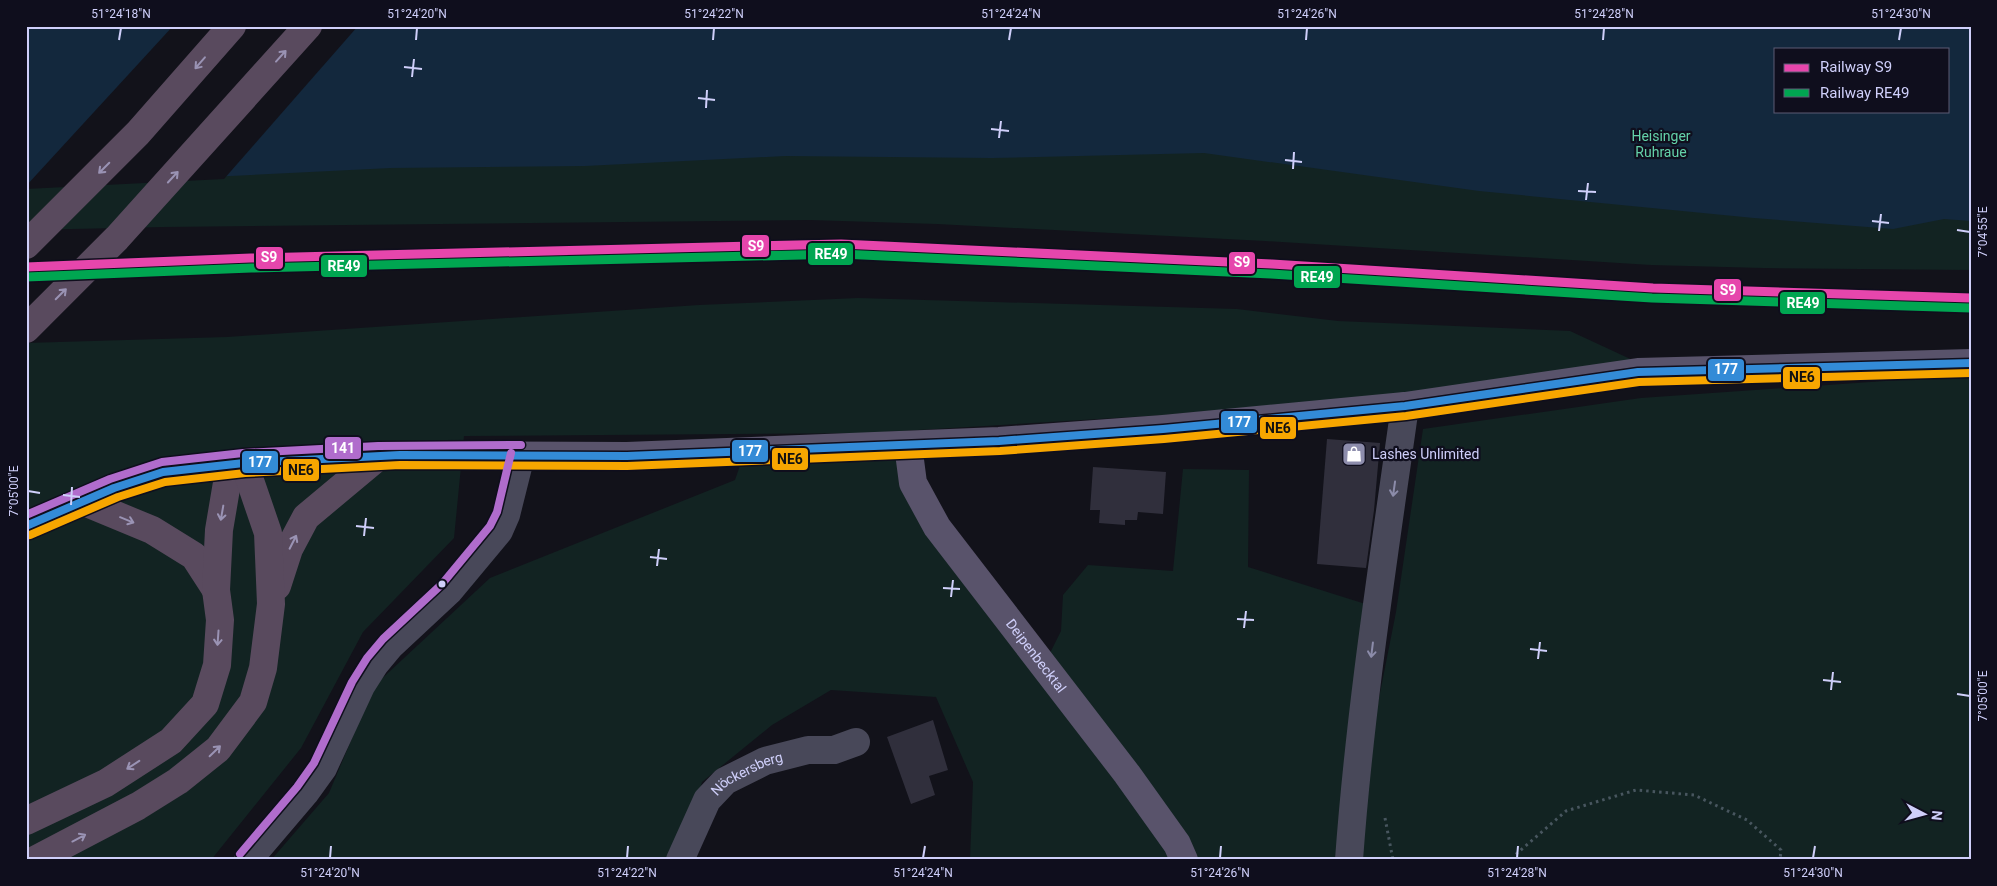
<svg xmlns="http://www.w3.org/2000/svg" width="1997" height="886" font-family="Roboto,sans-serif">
  <rect width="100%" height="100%" fill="#12121a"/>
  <g fill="#122322" fill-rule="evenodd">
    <path d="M 26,26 L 1971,26 L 1971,270 L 1763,268 L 1651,265 L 1265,241 L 937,224 L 810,220 L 164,227 L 26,230 ZM 1776,49 L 1948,49 L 1948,111 L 1776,111 Z"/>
    <polygon points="858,298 1237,309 1338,321 1570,331 1639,363 1396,394 1164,415 868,433 464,436 454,538 363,632 301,748 211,860 26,860 26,343 227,337 699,305"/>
    <polygon points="1971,375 1971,860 1347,860 1396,612 1423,429 1641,398"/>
    <polygon points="907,447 910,479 1183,860 970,860 973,782 936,697 831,690 772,725 702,782 682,860 271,860 329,793 374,686 490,578 735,480 746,448"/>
    <polygon points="1183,469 1249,470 1248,567 1375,607 1343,860 1187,860 1044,665 1061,631 1063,595 1088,565 1173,571"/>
  </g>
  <path fill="#13283d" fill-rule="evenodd" d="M 26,26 L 1971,26 L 1971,221 L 1944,219 L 1893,229 L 1754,218 L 1479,191 L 1204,153 L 992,158 L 785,156 L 585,166 L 391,168 L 26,186 ZM 1776,49 L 1948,49 L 1948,111 L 1776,111 Z"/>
  <polygon fill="#12121a" points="173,26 358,26 224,179 26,189 26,186"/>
  <g fill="#302f3c">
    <polygon points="1327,439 1380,443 1374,510 1366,568 1317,564"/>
    <polygon points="1093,467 1166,472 1163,514 1138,512 1137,520 1125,520 1125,525 1099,523 1100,510 1090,510"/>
    <polygon points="933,720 948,770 929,776 935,795 911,804 887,737"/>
  </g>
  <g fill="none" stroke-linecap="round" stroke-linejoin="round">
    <g stroke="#48565f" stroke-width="3" stroke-dasharray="2.5 4" stroke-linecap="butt">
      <polyline points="1385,818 1393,860"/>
      <polyline points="1513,860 1515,855 1566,811 1636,790 1694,795 1747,820 1781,850 1780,860"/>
    </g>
    <g stroke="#484859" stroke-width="28">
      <polyline points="248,860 305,793 323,768 361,686 375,664 390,646 449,591 499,531 506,515 521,455"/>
      <path id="s1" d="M 680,860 L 707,800 L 725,781 L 765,761 L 808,750 L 834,750 L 856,742"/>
      <path d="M 1349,860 C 1360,708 1384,556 1405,406"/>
    </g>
    <g stroke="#59536b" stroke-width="28">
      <path id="s2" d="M 908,445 L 913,483 L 937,527 L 1127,774 L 1177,844 L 1184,860"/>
      <polyline points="26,526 114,488 163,472 244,463 400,455 627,456 999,441 1163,429 1405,406 1638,372 1971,363"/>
    </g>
    <g stroke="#594a5e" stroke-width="28">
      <polyline points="26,245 138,133 232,26"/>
      <polyline points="26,329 117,238 308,26"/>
      <polyline points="82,501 152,530 194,556 216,590"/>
      <polyline points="277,586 289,549 306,517 379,456"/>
      <polyline points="26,821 106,783 171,741 205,704 217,665 220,620 216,590 219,530 230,465"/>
      <polyline points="35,860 138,806 178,781 218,749 253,702 263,668 271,604 268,533 244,463"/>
    </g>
    <g stroke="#0f0e1d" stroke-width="11">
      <polyline id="bus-1" points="26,526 114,488 163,472 244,463 400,455 627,456 999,441 1163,429 1405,406 1638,372 1971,363"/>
    </g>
    <g stroke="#0f0e1d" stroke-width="11">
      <polyline id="bus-2" points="30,535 118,497 165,482 245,473 400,465 627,466 1000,451 1164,439 1406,416 1639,382 1971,373"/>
    </g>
    <g stroke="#0f0e1d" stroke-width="11">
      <g id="bus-3">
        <polyline points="26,515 110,479 162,462 243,453 378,446 521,445"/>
        <polyline points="240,854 297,787 314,763 352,682 367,658 383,639 442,584 490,526 497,512 511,453"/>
      </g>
    </g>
    <use href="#bus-1" stroke="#338bd7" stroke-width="8"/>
    <use href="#bus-2" stroke="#f7a600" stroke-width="8"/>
    <use href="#bus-3" stroke="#b06ccc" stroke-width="8"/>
    <g stroke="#0f0e1d" stroke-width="12">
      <polyline id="rail-1" points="26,267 251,258 841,244 1272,264 1653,288 1971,298"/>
    </g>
    <g stroke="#0f0e1d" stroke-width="12">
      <polyline id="rail-2" points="26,277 251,268 841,254 1271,274 1652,298 1971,308"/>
    </g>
    <use href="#rail-1" stroke="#e646ac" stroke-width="9"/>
    <use href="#rail-2" stroke="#00a651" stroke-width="9"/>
  </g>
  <defs><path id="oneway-shaft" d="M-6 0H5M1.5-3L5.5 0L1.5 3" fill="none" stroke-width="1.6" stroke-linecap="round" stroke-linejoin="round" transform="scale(1.25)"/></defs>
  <g stroke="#9a93b4">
    <use href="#oneway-shaft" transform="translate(281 56) rotate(-48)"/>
    <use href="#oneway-shaft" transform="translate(200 63) rotate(131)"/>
    <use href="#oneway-shaft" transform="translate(104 168) rotate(135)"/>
    <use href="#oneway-shaft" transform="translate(173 177) rotate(-47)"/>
    <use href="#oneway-shaft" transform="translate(61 294) rotate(-45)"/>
    <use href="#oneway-shaft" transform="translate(222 513) rotate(100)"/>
    <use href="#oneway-shaft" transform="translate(127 520) rotate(22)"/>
    <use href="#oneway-shaft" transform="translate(293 542) rotate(-63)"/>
    <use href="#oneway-shaft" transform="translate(218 638) rotate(94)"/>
    <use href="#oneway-shaft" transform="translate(215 751) rotate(-44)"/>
    <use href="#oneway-shaft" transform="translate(133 765) rotate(147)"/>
    <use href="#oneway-shaft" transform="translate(79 838) rotate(-28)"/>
  </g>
  <g stroke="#8c8caa">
    <use href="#oneway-shaft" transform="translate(1394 489) rotate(98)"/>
    <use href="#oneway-shaft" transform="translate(1372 650) rotate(97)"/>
  </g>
  <path fill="none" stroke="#cfcffa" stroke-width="2" d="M 119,40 L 121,28M 416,40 L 417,28M 713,40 L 714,28M 1009,40 L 1011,28M 1306,40 L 1307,28M 1603,40 L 1604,28M 1899,40 L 1901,28M 404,67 L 422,69M 412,77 L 414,59M 698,98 L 715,100M 706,108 L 707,90M 991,129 L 1009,131M 999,138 L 1001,121M 1285,160 L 1302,162M 1293,169 L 1294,152M 1578,191 L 1596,192M 1586,200 L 1588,183M 1872,221 L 1889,223M 1957,230 L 1970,232M 1879,231 L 1881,214M 28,491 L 40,493M 63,495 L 80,497M 71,505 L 72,487M 356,526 L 374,528M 364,536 L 366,518M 650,557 L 667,559M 657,566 L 659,549M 943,588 L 960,589M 951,597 L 953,580M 1237,619 L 1254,620M 1244,628 L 1246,611M 1530,649 L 1547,651M 1538,659 L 1540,642M 1823,680 L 1841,682M 1831,690 L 1833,672M 1957,694 L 1970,696M 330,858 L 331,846M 627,858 L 628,846M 923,858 L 925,846M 1220,858 L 1221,846M 1517,858 L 1518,846M 1813,858 L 1815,846"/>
  <defs>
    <g id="shop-square" transform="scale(1.25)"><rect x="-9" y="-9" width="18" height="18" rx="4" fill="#8d8dac" stroke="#0f0e1d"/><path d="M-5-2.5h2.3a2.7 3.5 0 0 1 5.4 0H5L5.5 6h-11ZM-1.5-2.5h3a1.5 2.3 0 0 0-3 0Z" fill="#fff"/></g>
  </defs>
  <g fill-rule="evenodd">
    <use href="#shop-square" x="1354" y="454"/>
  </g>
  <circle fill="#cfcffa" stroke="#0f0e1d" stroke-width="2" cx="442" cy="584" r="4.5"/>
  <g text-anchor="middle" stroke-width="4.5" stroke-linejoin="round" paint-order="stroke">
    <g font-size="14" fill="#64d1a9" stroke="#0f0e1d">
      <text x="1661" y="141">Heisinger<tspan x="1661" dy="16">Ruhraue</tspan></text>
    </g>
    <g font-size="14" fill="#cfcffa" stroke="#0f0e1d" text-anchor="start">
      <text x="1372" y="459">Lashes Unlimited</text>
    </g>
    <g font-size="14" fill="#cfcffa" stroke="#0f0e1d">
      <text dy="5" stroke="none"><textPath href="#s2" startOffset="251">Deipenbecktal</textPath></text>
      <text dy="5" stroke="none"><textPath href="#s1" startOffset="115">Nöckersberg</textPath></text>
    </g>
  </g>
  <g stroke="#0f0e1d" stroke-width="2">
    <rect x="741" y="234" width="29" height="24" rx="5" fill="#e646ac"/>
    <rect x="807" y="242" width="47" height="24" rx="5" fill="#00a651"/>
    <rect x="255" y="246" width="29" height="24" rx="5" fill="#e646ac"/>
    <rect x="1228" y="251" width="28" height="24" rx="5" fill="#e646ac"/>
    <rect x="320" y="254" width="48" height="24" rx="5" fill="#00a651"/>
    <rect x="1293" y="265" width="48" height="24" rx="5" fill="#00a651"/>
    <rect x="1713" y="278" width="29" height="24" rx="5" fill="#e646ac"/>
    <rect x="1779" y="291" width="47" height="24" rx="5" fill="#00a651"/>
    <rect x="1707" y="358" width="38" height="24" rx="5" fill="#338bd7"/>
    <rect x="1782" y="366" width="39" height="24" rx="5" fill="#f7a600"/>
    <rect x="1220" y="410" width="38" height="24" rx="5" fill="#338bd7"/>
    <rect x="1259" y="416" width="38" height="24" rx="5" fill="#f7a600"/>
    <rect x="324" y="436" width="38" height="24" rx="5" fill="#b06ccc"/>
    <rect x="731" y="439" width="38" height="24" rx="5" fill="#338bd7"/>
    <rect x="771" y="447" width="38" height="24" rx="5" fill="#f7a600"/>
    <rect x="241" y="450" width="38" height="24" rx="5" fill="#338bd7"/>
    <rect x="282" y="458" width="38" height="24" rx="5" fill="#f7a600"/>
  </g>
  <g font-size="14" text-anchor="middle" font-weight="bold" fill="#fff">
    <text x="756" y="251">S9</text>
    <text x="831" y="259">RE49</text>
    <text x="269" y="262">S9</text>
    <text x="1242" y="267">S9</text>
    <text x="344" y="271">RE49</text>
    <text x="1317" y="282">RE49</text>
    <text x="1728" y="295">S9</text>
    <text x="1803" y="308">RE49</text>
    <text x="1726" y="374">177</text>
    <text x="1239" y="427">177</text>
    <text x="343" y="453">141</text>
    <text x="750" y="456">177</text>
    <text x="260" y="467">177</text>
  </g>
  <g font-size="14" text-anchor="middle" font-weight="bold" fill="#111">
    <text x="1802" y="382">NE6</text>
    <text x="1278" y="433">NE6</text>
    <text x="790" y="464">NE6</text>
    <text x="301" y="475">NE6</text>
  </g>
  <rect width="1997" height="886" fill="none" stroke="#0f0e1d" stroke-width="55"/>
  <rect x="1774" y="48" width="175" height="65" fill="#0f0e1d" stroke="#5c5b75"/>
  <rect x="1784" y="64" width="25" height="8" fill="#e646ac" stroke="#5c5b75"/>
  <text x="1820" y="72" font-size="15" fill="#cfcffa">Railway S9</text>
  <rect x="1784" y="89" width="25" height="8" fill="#00a651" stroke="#5c5b75"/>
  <text x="1820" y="98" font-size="15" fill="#cfcffa">Railway RE49</text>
  <g transform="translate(1924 814) rotate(96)" stroke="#0f0e1d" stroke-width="4" paint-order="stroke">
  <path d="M0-4L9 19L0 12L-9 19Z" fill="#cfcffa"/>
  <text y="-8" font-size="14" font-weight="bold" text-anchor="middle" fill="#cfcffa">N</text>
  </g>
  <rect x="28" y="28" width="1942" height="830" fill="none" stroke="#cfcffa" stroke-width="2"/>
  <g font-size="12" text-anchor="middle" fill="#cfcffa">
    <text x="121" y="18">51°24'18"N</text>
    <text x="417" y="18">51°24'20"N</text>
    <text x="714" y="18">51°24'22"N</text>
    <text x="1011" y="18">51°24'24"N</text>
    <text x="1307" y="18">51°24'26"N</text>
    <text x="1604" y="18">51°24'28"N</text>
    <text x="1901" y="18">51°24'30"N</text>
    <text transform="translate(1983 232) rotate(-90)" y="4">7°04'55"E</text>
    <text transform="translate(14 491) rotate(-90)" y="4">7°05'00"E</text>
    <text transform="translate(1983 696) rotate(-90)" y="4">7°05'00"E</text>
    <text x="330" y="877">51°24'20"N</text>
    <text x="627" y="877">51°24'22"N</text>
    <text x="923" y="877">51°24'24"N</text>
    <text x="1220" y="877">51°24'26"N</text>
    <text x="1517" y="877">51°24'28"N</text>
    <text x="1813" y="877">51°24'30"N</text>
  </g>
</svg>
